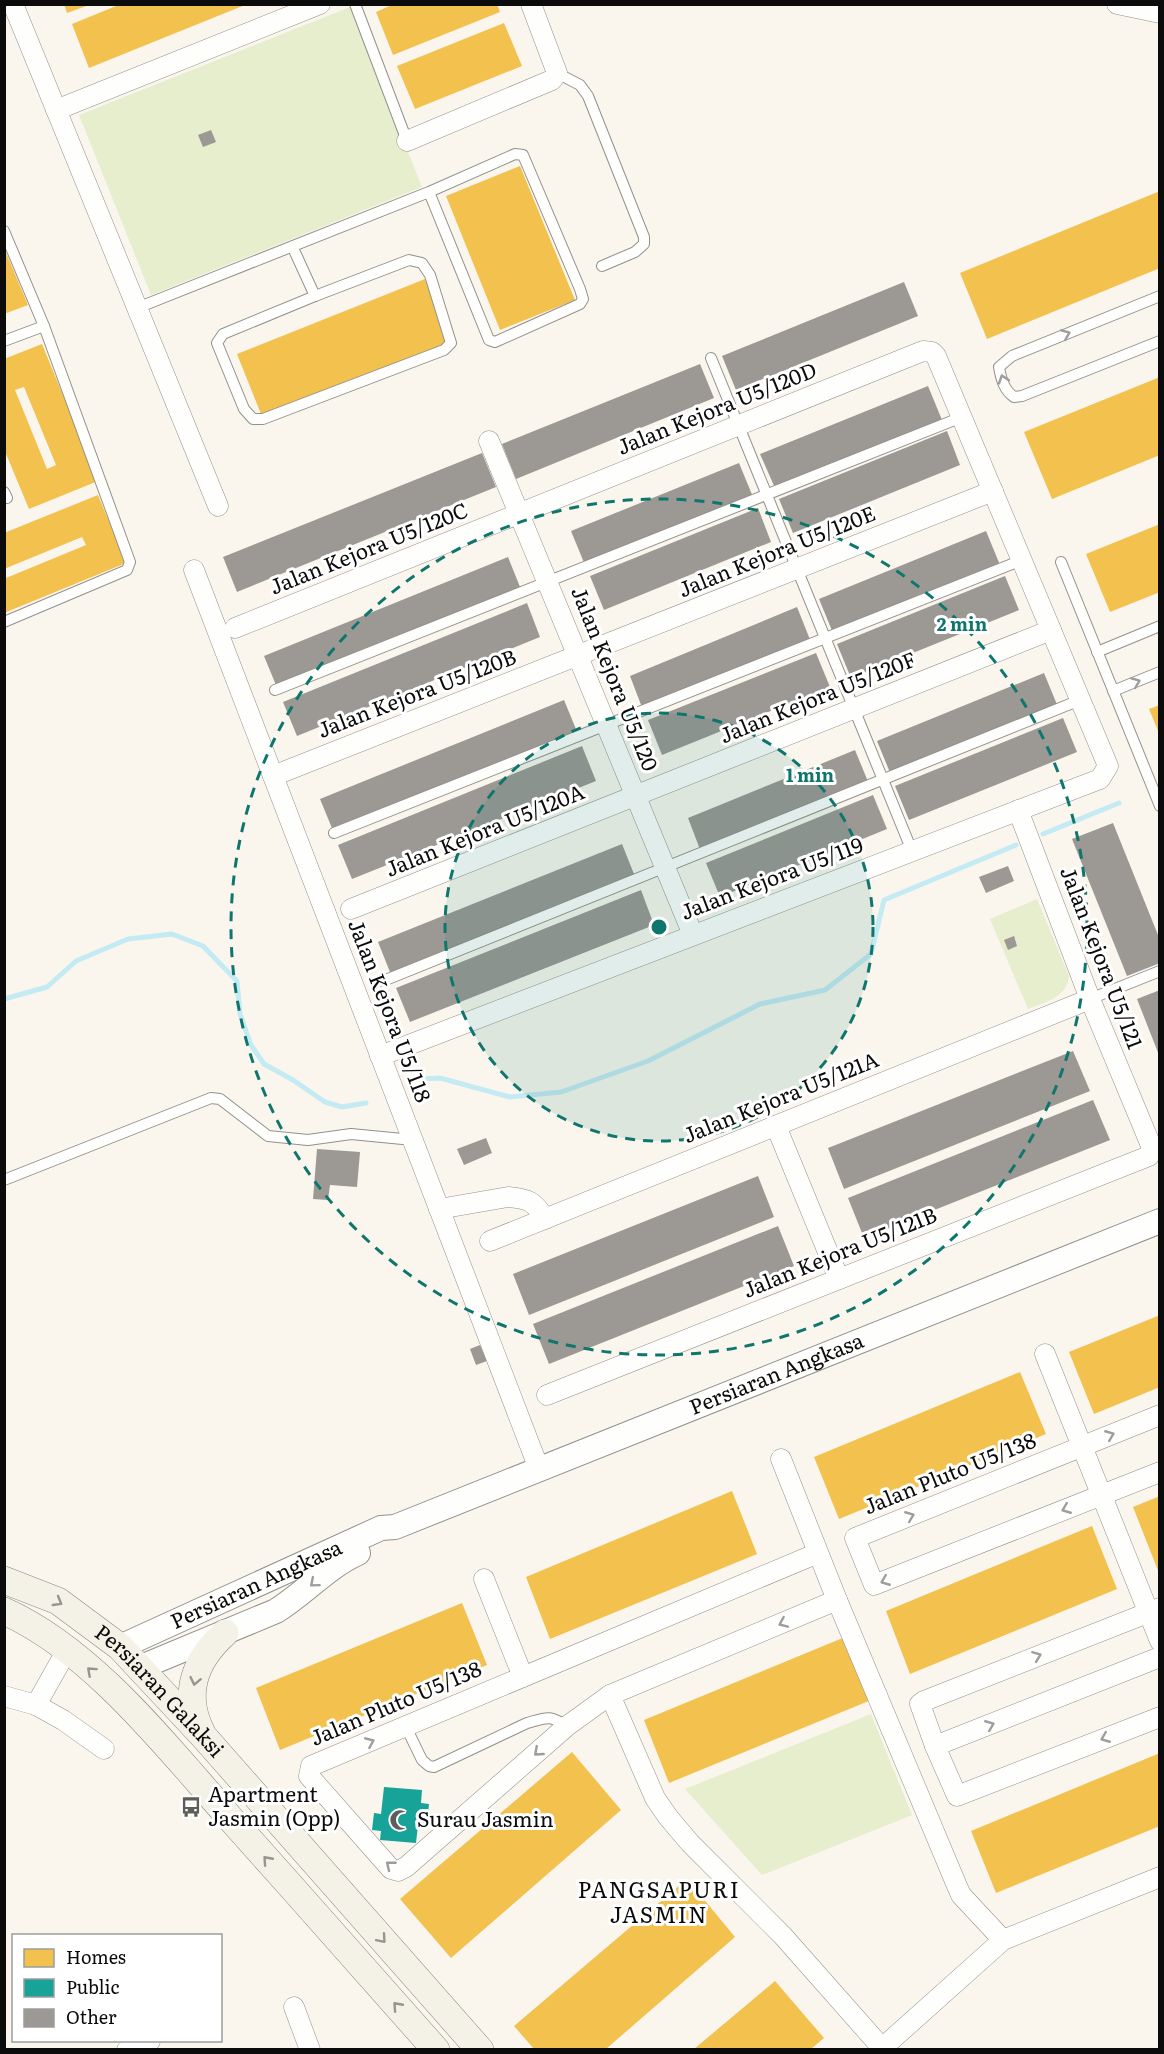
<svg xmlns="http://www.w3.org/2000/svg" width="1164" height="2054" font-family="Literata,serif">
  <rect width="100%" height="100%" fill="#faf6ed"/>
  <g fill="#e6eecd">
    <polygon points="350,7 422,187 151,295 79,115"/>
    <path d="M 1037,899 L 1069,976 C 1067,998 1045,1002 1028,1009 L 990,919 Z"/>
    <polygon points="871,1714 912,1815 762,1875 685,1789"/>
  </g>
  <g fill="#f2c14e" fill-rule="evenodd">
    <polygon points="64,4 89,4 89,5 67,13"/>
    <polygon points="121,4 245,4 245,5 89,68 72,24"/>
    <polygon points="394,4 497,4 500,12 393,55 376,12"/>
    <polygon points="504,23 522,66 415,109 397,66"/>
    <polygon points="520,166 575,300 500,330 446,196"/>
    <polygon points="1160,191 1160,268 987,339 960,273"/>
    <polygon points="4,248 28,305 4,314"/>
    <polygon points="425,279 451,343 263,419 237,354"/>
    <path d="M 42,344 L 98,481 L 29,509 L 4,449 L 4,359 ZM 24,387 L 56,465 L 47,469 L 15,390 Z"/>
    <polygon points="1160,377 1160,455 1052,499 1024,432"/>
    <polygon points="98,495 126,563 4,613 4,574 6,578 86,545 82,537 4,569 4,533"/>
    <polygon points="1160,524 1160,592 1110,612 1086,554"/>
    <polygon points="1160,705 1160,733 1159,733 1149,709"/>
    <polygon points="1160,1315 1160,1387 1094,1414 1069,1352"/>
    <polygon points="1020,1372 1046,1434 839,1519 814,1457"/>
    <polygon points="732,1491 757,1554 550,1639 526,1577"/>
    <polygon points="1160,1496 1160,1573 1159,1573 1133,1507"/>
    <polygon points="1092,1526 1117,1589 910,1674 886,1611"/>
    <polygon points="462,1603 487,1665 280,1750 256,1688"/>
    <polygon points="850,1635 876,1698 669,1783 644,1720"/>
    <polygon points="572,1752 621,1810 451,1958 400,1899"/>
    <polygon points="1160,1753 1160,1826 996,1893 971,1831"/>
    <polygon points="687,1879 735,1937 606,2049 534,2049 514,2026"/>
    <polygon points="775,1981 824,2038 811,2049 694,2049"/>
  </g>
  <polygon fill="#17a398" points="384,1787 422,1790 421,1803 429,1804 427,1826 418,1825 416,1843 380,1840 381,1831 372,1830 374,1813 381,1814"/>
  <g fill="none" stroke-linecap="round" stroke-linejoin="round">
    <g stroke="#c4eaf3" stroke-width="5">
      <polyline points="1043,834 1119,803"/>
      <polyline points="4,999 47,987 76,961 128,939 172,934 203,946 237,981 240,1014 251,1045 264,1064 293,1080 325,1102 342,1107 366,1103"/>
      <polyline points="421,1079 440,1078 510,1097 561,1092 648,1061 760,1004 825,990 871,954 884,900 1016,845"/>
    </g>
  </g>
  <g fill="#9c9894">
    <polygon points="211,130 216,142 203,147 198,135"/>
    <polygon points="904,282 918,316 736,390 722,356"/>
    <polygon points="700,364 714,398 516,479 502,444"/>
    <polygon points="928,386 942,420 775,488 760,454"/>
    <polygon points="947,431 960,465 793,533 779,499"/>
    <polygon points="482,453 496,487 237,592 223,557"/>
    <polygon points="739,463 753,497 585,565 571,531"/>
    <polygon points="758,508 771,542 604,610 590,576"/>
    <polygon points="986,531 1000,565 833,633 819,599"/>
    <polygon points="508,557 522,592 278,690 264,656"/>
    <polygon points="1005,576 1019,610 851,678 837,644"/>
    <polygon points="527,603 540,637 297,736 283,702"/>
    <polygon points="797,607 811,642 643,710 630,676"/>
    <polygon points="816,653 830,687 662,755 648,720"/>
    <polygon points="1044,673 1058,707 891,775 877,741"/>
    <polygon points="564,700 578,734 334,833 320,799"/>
    <polygon points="1063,718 1077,752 909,820 895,786"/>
    <polygon points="582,746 596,781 352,879 338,845"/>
    <polygon points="855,750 869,784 701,852 688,818"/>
    <polygon points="873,795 887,829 720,897 706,863"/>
    <polygon points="1113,823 1160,940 1160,963 1127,976 1072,839"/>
    <polygon points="622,844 636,879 392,977 378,942"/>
    <polygon points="1008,866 1014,881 986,893 979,877"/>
    <polygon points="641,890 654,925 410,1022 396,988"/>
    <polygon points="1014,936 1017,946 1008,950 1004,940"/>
    <polygon points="1160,990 1160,1055 1159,1055 1137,999"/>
    <polygon points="1073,1051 1090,1091 844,1189 828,1148"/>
    <polygon points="1093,1100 1110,1140 864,1238 848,1198"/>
    <polygon points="486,1138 492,1153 464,1165 457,1149"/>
    <polygon points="317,1149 360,1152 357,1187 330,1185 328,1200 313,1199"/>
    <polygon points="758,1176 774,1217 529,1315 513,1274"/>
    <polygon points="778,1226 794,1266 549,1364 533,1324"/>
    <polygon points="480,1345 487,1361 476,1365 470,1349"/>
  </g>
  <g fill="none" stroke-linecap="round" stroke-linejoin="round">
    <g stroke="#93918d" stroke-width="12">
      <g id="service">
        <polyline points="355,4 407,141"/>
        <polyline points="557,73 580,85 588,96 644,237 644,244 635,252 602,266"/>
        <polyline points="4,231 44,326 130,562 127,570 4,622"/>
        <polyline points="293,248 315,296"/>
        <polygon points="409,260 422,263 430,275 451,343 444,350 263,419 253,419 244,409 217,343 223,334 315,296"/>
        <path d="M 1160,296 L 1012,356 L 999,367 C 1001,379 1004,390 1014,397 L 1022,396 L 1160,341"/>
        <polyline points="137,308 429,192 515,154 523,155 580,289 583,299 580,304 495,342 489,340 429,192"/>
        <polyline points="4,341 44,326"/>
        <polyline points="711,358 912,851"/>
        <polyline points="4,492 7,498"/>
        <polyline points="1061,562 1160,806"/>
        <polyline points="1097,652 1160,626"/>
        <polyline points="275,690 962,417"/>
        <polyline points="1113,691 1160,672"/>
        <polyline points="334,833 1022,560"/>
        <polyline points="383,981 1080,700"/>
        <polyline points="1090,999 1160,971"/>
        <polyline points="4,1180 211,1098 220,1099 268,1136 308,1140 351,1134 413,1140"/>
        <path d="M 406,1727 L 422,1760 L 429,1766 L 434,1767 L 527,1723 C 548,1717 549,1715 567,1726"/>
      </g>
    </g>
    <g stroke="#93918d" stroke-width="21">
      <g id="minor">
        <polyline points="13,4 218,506"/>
        <polyline points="1117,4 1160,13"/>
        <polyline points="56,110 320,4"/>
        <polyline points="407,141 552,80 557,73 531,4"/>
        <polyline points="489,441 693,935"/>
        <polyline points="194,570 539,1469"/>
        <polyline points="235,628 923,351 932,352 936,356 1108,766 1100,779 380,1056"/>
        <polyline points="273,776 993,491"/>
        <polyline points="351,909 1051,630"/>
        <polyline points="776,1126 839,1279"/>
        <path d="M 439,1209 L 508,1197 C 529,1199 534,1201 545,1219"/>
        <polyline points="490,1241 1090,999"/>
        <polyline points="1045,1354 1160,1641"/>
        <polyline points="547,1395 1149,1156 1152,1148 1090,999 1018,810"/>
        <polyline points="1160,1415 855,1538 874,1585 1160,1472"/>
        <polyline points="781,1459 837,1600 957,1886 961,1895 1003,1940"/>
        <polyline points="818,1553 311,1766 309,1776 391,1869 398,1871 406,1867 567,1726 610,1695 837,1600"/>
        <polyline points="484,1579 523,1677"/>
        <polyline points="1160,1608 924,1701 920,1704 935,1746 957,1796 1160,1717"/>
        <polyline points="610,1695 655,1798 668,1817 690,1843 783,1936 882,2048"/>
        <polyline points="4,1696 36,1705 67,1650"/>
        <polyline points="36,1705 63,1720 104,1749"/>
        <polyline points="935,1746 1160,1657"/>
        <polyline points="294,2007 310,2050"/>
        <polyline points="127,2050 150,2041"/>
        <polyline points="880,2050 1003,1940 1160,1877"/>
      </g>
    </g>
    <g stroke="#93918d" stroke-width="26">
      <g id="tertiary">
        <path id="s1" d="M 120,1647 L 381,1528 L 395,1527 L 1160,1221"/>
        <path d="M 139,1668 L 276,1611 C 305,1593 327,1567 358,1553"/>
      </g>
    </g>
    <g stroke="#898783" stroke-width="28">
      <g id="secondary">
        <path id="s2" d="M 4,1580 L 58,1601 L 120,1647 L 205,1738 L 480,2050"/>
        <path d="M 4,1611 C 92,1650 167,1747 230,1818 C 299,1895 367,1972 436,2050"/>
        <path d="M 201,1731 C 182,1693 195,1660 225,1633"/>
      </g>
    </g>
    <use href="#service" stroke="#fefefc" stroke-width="10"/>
    <use href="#minor" stroke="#fefefc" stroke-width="20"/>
    <use href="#tertiary" stroke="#fefefc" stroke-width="24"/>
    <use href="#secondary" stroke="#f4f1e7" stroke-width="27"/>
  </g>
  <defs><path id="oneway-chevron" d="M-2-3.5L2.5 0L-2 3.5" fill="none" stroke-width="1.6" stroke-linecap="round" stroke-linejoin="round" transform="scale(1.5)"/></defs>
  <g stroke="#9d9d9c">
    <use href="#oneway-chevron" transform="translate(1066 334) rotate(-22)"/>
    <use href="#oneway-chevron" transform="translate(1003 379) rotate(-108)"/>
    <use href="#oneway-chevron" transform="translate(1136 682) rotate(-22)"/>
    <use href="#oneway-chevron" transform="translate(1110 1435) rotate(-22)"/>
    <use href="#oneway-chevron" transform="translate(1066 1509) rotate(158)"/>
    <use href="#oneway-chevron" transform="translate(910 1516) rotate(-22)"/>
    <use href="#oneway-chevron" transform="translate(885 1581) rotate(158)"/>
    <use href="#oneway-chevron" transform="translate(314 1583) rotate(140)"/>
    <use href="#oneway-chevron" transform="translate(783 1623) rotate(157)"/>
    <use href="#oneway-chevron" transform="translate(1037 1656) rotate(-21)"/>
    <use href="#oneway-chevron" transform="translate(990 1725) rotate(-22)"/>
    <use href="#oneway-chevron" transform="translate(1105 1738) rotate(158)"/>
    <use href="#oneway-chevron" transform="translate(370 1742) rotate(-23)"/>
    <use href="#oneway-chevron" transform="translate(538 1752) rotate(139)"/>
    <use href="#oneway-chevron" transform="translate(390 1865) rotate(-141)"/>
  </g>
  <g stroke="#97958f">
    <use href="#oneway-chevron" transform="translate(58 1602) rotate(30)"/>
    <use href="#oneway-chevron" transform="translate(91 1671) rotate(-138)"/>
    <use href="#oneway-chevron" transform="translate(195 1681) rotate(102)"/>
    <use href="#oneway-chevron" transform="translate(267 1860) rotate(-132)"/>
    <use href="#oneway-chevron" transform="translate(382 1939) rotate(49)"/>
    <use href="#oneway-chevron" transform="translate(397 2006) rotate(-132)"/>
  </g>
  <circle cx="659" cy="927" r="214" fill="#0f766e" fill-opacity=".12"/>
  <g fill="none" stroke="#0f766e" stroke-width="3" stroke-dasharray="10 8">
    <circle cx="659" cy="927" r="214"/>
    <circle cx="659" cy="927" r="428"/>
  </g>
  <defs>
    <g id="bus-bare" transform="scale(1.62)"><path d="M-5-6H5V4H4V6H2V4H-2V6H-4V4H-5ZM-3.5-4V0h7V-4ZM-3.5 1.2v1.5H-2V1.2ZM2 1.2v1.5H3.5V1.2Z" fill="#5f5d5a" stroke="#fff" stroke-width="2.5" paint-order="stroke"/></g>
    <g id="mosque-bare" transform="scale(1.62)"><path d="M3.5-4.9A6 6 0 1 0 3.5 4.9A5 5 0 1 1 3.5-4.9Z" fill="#5f5d5a" stroke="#fff" stroke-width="2.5" paint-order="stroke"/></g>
  </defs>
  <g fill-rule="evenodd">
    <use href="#bus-bare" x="191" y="1807"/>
    <use href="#mosque-bare" x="400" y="1820"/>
  </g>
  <g text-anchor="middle" stroke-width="6" stroke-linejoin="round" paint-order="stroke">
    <g font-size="21" fill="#0b0b0b" stroke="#fff">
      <text transform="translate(717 409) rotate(-22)" y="7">Jalan Kejora U5/120D</text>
      <text transform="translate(369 549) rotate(-22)" y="7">Jalan Kejora U5/120C</text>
      <text transform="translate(777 552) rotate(-22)" y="7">Jalan Kejora U5/120E</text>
      <text transform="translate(614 679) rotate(68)" y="7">Jalan Kejora U5/120</text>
      <text transform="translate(417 694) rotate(-21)" y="7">Jalan Kejora U5/120B</text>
      <text transform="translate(818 698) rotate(-22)" y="7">Jalan Kejora U5/120F</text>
      <text transform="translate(485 831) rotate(-22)" y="7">Jalan Kejora U5/120A</text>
      <text transform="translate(772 879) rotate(-21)" y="7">Jalan Kejora U5/119</text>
      <text transform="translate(1101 958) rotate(69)" y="7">Jalan Kejora U5/121</text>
      <text transform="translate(389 1011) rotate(69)" y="7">Jalan Kejora U5/118</text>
      <text transform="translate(781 1098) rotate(-22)" y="7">Jalan Kejora U5/121A</text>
      <text transform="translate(840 1253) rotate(-22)" y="7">Jalan Kejora U5/121B</text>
      <text dy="7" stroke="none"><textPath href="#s1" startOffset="712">Persiaran Angkasa</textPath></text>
      <text transform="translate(950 1474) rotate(-22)" y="7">Jalan Pluto U5/138</text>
      <text dy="7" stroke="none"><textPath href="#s1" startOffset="150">Persiaran Angkasa</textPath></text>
      <text dy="7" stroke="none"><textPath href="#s2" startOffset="194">Persiaran Galaksi</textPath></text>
      <text transform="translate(396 1704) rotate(-23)" y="7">Jalan Pluto U5/138</text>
    </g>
    <g font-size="21" fill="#0b0b0b" stroke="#fff" text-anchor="start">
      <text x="208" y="1802">Apartment<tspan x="208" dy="24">Jasmin (Opp)</tspan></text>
      <text x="417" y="1827">Surau Jasmin</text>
    </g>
    <g font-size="22" letter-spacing="1.5" fill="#0b0b0b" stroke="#fff">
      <text x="659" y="1898">PANGSAPURI<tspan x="659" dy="25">JASMIN</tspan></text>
    </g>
  </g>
  <circle cx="659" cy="927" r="9" fill="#0f766e" stroke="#fff" stroke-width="3"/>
  <g font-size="18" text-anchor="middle" font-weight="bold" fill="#0f766e" stroke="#fff" stroke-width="6" stroke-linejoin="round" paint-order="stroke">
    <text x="962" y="631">2 min</text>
    <text x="810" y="782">1 min</text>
  </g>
  <rect width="1164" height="2054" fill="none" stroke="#0b0b0b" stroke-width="12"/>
  <rect x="12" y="1934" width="210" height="108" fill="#ffffff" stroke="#9d9d9d" stroke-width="1.5"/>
  <rect x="24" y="1949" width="30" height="18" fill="#f2c14e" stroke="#9d9d9d" stroke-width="1.5"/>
  <text x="66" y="1964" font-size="18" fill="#0b0b0b">Homes</text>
  <rect x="24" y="1979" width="30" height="18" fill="#17a398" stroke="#9d9d9d" stroke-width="1.5"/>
  <text x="66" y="1994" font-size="18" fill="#0b0b0b">Public</text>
  <rect x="24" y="2009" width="30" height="18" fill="#9c9894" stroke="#9d9d9d" stroke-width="1.5"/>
  <text x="66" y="2024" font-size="18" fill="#0b0b0b">Other</text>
</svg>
